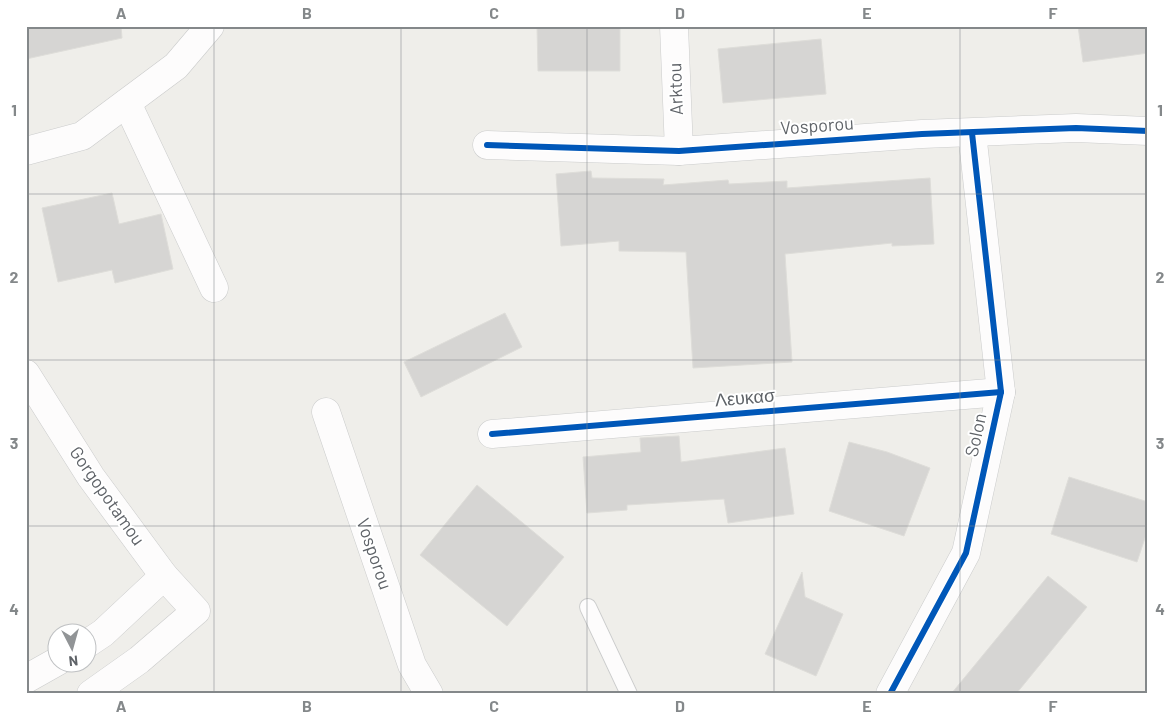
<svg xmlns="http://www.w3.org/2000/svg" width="1174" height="720" font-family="Barlow,sans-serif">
  <rect width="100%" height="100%" fill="#efeeea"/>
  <g fill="#d6d5d3" stroke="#deddd9">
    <polygon points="26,26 121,26 122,38 26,59"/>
    <polygon points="537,26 620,26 620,71 538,71"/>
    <polygon points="1078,26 1148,26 1148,53 1083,62"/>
    <polygon points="821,39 826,94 723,103 718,49"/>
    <polygon points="591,171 592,178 664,179 663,185 728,180 729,184 787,181 787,188 930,178 934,244 892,246 892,243 785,254 792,362 693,368 686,252 619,251 619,241 561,246 556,174"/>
    <polygon points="112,193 119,224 161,214 173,269 115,283 112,270 58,282 42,208"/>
    <polygon points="505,313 522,347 421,397 404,362"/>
    <polygon points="679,436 681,462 785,448 794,514 728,523 724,499 627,505 627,510 587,513 583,457 641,452 640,438"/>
    <polygon points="849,442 887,452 930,468 904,536 829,511"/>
    <polygon points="1069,477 1148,502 1148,529 1137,562 1051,534"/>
    <polygon points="477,485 564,557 507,626 420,555"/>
    <polygon points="802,572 805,597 843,614 816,676 765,654"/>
    <polygon points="1048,576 1087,607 1016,694 951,694"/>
  </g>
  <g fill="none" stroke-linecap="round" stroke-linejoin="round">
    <g stroke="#cbcccc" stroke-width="18">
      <polyline id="service" points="588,607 629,694"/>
    </g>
    <g stroke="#cbcccc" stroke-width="29">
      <g id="minor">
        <polyline points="674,26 679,151"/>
        <polyline points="127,103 214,288"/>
        <polyline points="487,145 679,151 922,134 1076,128 1148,131"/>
        <polyline points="26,151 82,136 176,66 210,26"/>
        <polyline points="326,412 412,665 429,694"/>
        <polyline points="492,434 1001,392"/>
        <polyline points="88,643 103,633 164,576 196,611 139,660 91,694"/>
        <polyline points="26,679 58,661"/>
        <polyline points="890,694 966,553 1001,392 972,133"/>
      </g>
    </g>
    <g stroke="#cbcccc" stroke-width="29">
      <polyline id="tertiary" points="26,374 91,477 164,576"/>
    </g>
    <use href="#service" stroke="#fdfcfc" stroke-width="16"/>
    <use href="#minor" stroke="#fdfcfc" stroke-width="28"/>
    <use href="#tertiary" stroke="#fdfcfc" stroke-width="28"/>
    <g stroke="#fff" stroke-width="9">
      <g id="cycleway">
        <polyline points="487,145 679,151 922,134 1076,128 1148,131"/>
        <polyline points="492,434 1001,392"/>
        <polyline points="890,694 966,553 1001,392 972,133"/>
      </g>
    </g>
    <use href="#cycleway" stroke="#0057b8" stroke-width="6"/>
  </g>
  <path fill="none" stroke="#84888a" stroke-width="1" stroke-opacity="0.55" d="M 214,26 L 214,694M 401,26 L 401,694M 587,26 L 587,694M 774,26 L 774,694M 960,26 L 960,694M 26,194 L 1148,194M 26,360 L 1148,360M 26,526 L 1148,526"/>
  <g text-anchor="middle" stroke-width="4" stroke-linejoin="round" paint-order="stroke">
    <g font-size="18" fill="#5f6368" stroke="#fff">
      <text transform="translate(676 89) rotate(-92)" y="6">Arktou</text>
      <text transform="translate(817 126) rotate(-4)" y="6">Vosporou</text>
      <text transform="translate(745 398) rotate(-5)" y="6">Λευκασ</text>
      <text transform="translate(976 435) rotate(-78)" y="6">Solon</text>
      <text transform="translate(107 496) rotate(55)" y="6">Gorgopotamou</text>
      <text transform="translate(374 554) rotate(71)" y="6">Vosporou</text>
    </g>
  </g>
  <rect width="1174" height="720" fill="none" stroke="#ffffff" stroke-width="55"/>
  <g transform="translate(72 648) rotate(174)"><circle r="24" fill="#ffffff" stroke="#bfc1c3"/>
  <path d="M0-4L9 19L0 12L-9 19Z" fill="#919496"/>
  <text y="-8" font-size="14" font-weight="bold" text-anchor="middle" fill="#5f6368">N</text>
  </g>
  <rect x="28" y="28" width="1118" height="664" fill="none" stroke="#84888a" stroke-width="2"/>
  <g font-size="16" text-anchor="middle" font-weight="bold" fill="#84888a">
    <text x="121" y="19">A</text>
    <text x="307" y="19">B</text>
    <text x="494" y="19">C</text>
    <text x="680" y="19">D</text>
    <text x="867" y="19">E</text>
    <text x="1053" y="19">F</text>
    <text x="14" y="116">1</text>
    <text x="1160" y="116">1</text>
    <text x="14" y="283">2</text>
    <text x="1160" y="283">2</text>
    <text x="14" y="449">3</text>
    <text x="1160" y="449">3</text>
    <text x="14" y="615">4</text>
    <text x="1160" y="615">4</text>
    <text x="121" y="712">A</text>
    <text x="307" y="712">B</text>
    <text x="494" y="712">C</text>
    <text x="680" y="712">D</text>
    <text x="867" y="712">E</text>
    <text x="1053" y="712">F</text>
  </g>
</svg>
